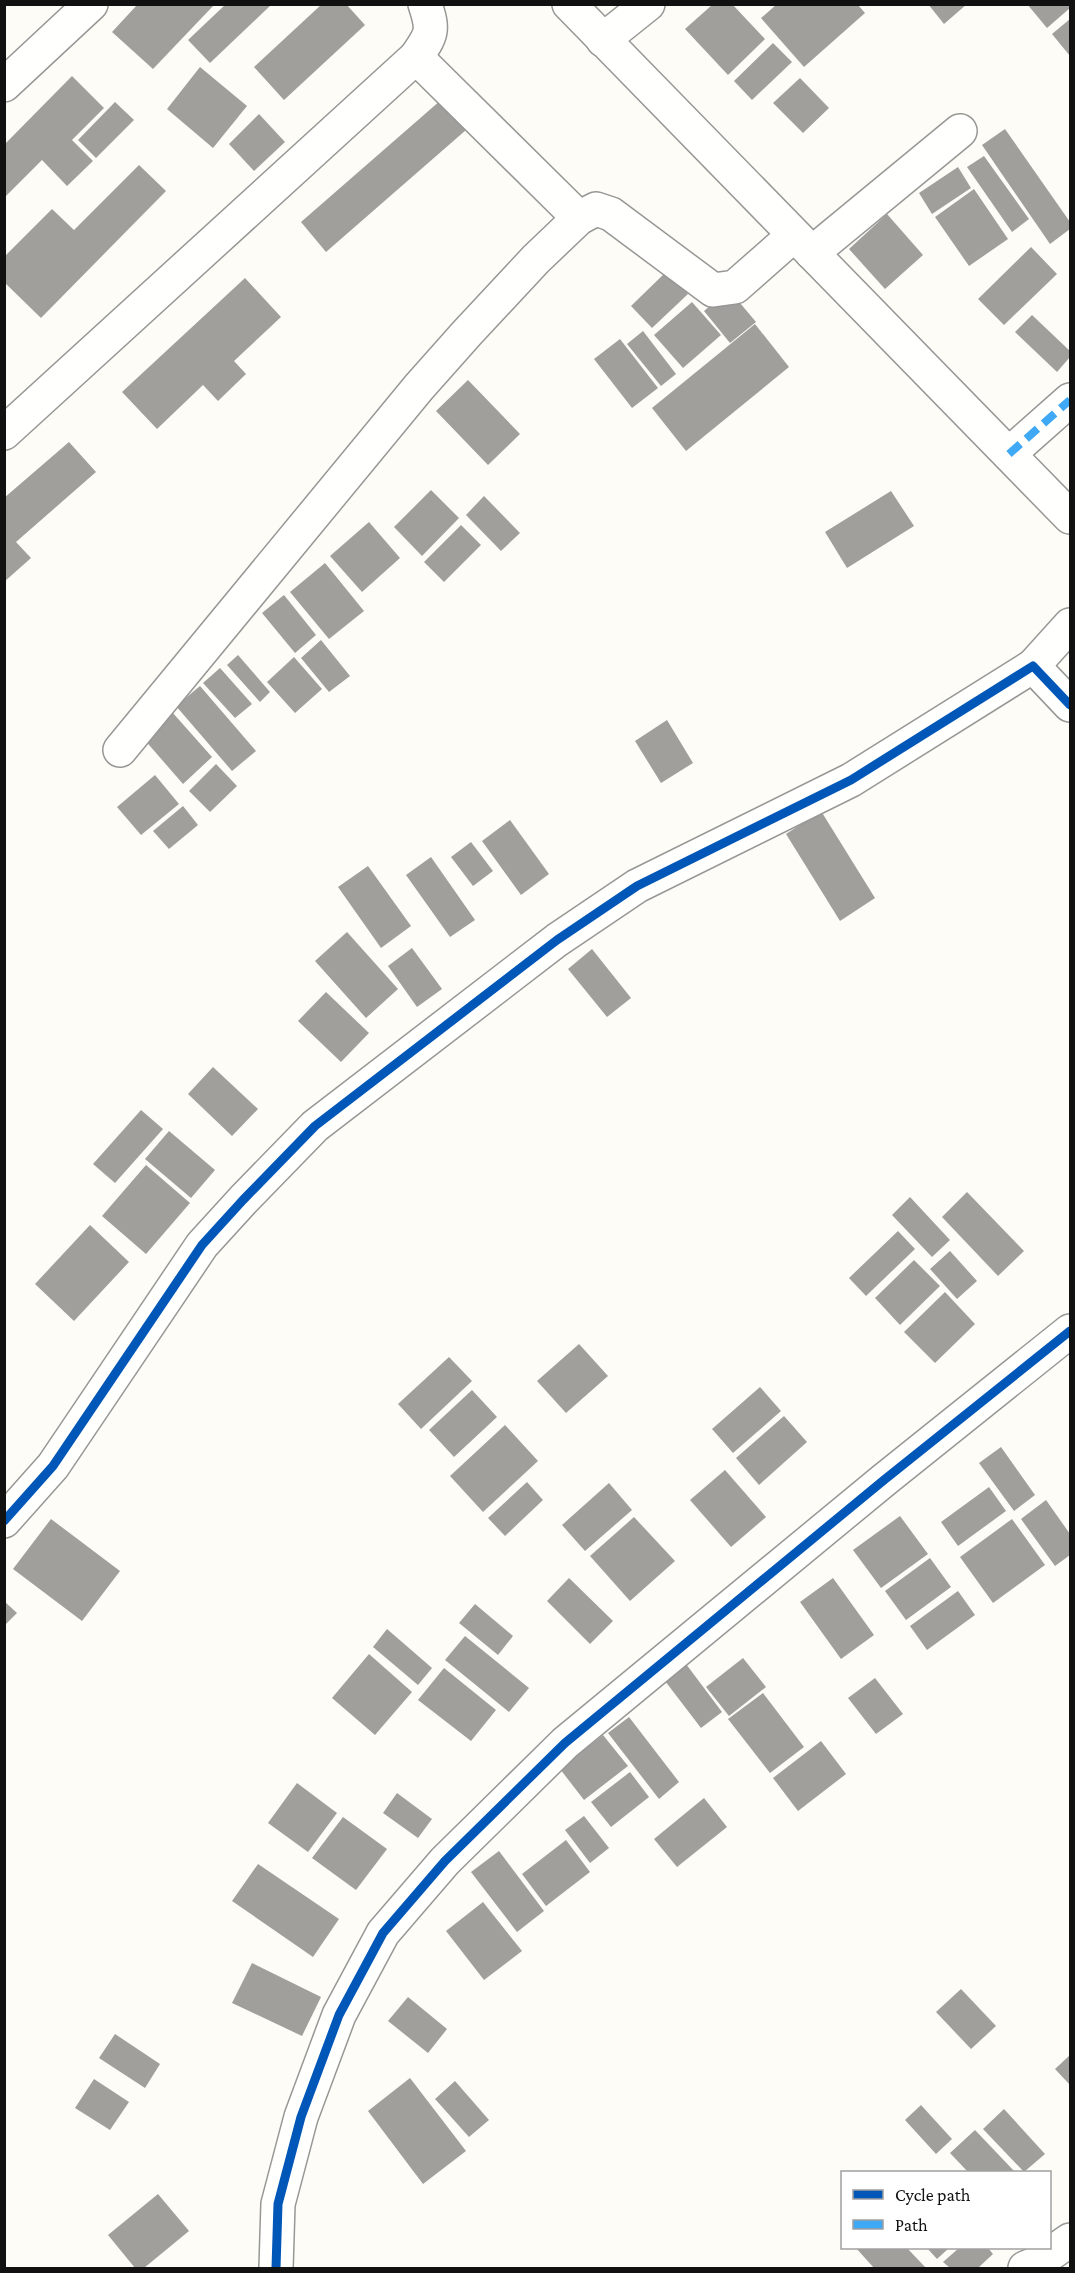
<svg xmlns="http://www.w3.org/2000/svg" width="1075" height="2273" font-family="'Crimson Pro',serif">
  <rect width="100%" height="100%" fill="#fdfcf7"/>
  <g fill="#a19f9c">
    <polygon points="226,4 272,4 210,63 188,40"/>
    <polygon points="322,4 346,4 365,25 284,100 254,67"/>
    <polygon points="928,4 967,4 944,24"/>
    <polygon points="1027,4 1070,4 1070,8 1047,28"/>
    <polygon points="137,5 214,5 153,69 112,32"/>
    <polygon points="712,5 733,5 765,39 728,75 685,29"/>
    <polygon points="776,5 858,5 865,13 804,67 761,18"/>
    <polygon points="1070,19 1070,56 1052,34"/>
    <polygon points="773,43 792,62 752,100 734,81"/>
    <polygon points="200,67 247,106 213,148 167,109"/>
    <polygon points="72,76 104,108 72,140 93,161 67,186 42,160 4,198 4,145"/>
    <polygon points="800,78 829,108 803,133 773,103"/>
    <polygon points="441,100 466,130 326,252 301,222"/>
    <polygon points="115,102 134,120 96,158 78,140"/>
    <polygon points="259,114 285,142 254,171 229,144"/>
    <polygon points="1005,129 1070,222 1070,229 1050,244 982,145"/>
    <polygon points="984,156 1029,219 1012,232 967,167"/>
    <polygon points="139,165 166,191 41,318 4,282 4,257 52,209 74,230"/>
    <polygon points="958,167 971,188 932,214 919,193"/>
    <polygon points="974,189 1008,239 969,266 935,217"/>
    <polygon points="887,214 923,255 885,289 849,249"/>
    <polygon points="1031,247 1057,274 1004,325 978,299"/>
    <polygon points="667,271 688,294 652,328 631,306"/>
    <polygon points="245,278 281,317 234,361 246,374 218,401 203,385 157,429 122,392"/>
    <polygon points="729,290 756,322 730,343 704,311"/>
    <polygon points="692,302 721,335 683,368 654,335"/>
    <polygon points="1032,315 1070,351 1070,357 1057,372 1015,332"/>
    <polygon points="755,324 789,367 686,451 652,408"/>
    <polygon points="643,331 676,374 661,386 627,344"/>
    <polygon points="620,339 658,388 632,408 594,359"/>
    <polygon points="468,380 520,434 488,465 436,411"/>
    <polygon points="69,442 96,472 16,542 31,558 4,582 4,498"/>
    <polygon points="431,490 459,518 422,556 394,527"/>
    <polygon points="891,491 914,526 847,568 825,532"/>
    <polygon points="484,496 520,533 501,551 466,515"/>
    <polygon points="369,522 400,558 362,592 330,556"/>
    <polygon points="461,525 481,545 444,582 424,562"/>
    <polygon points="325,563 364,611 329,639 290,592"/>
    <polygon points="284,595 316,635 295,653 262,613"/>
    <polygon points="321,640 350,676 329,692 301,658"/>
    <polygon points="238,655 270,692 260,702 227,665"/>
    <polygon points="294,657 322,689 295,713 267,682"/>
    <polygon points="220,668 252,704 235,718 203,683"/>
    <polygon points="200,686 256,751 232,771 176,706"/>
    <polygon points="172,712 212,757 183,784 143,738"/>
    <polygon points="667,720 693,763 661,783 635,741"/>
    <polygon points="216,764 237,786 210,812 189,791"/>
    <polygon points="155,775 179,804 141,835 117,807"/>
    <polygon points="183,806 198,825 169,849 153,831"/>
    <polygon points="821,811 875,898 840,921 786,834"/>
    <polygon points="510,820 549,874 521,895 482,841"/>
    <polygon points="471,842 493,871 473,886 451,857"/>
    <polygon points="431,857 475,920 450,937 406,875"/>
    <polygon points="368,866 411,926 381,948 338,887"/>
    <polygon points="347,932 398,989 366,1018 315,961"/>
    <polygon points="412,948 442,989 417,1007 388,966"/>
    <polygon points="592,949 631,998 607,1017 568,969"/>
    <polygon points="326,992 369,1033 341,1062 298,1021"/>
    <polygon points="213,1067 258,1109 232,1136 188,1094"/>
    <polygon points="141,1110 163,1129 115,1183 93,1164"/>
    <polygon points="169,1131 215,1170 191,1198 145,1159"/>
    <polygon points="146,1165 190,1203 146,1254 102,1216"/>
    <polygon points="967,1192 1024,1251 998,1276 942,1217"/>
    <polygon points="910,1197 950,1240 932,1257 892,1215"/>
    <polygon points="90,1225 129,1262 74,1321 35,1284"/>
    <polygon points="898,1231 915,1249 866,1296 849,1278"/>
    <polygon points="950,1251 977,1281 957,1299 930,1269"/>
    <polygon points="914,1260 940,1286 900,1325 875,1298"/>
    <polygon points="945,1292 975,1324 935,1363 904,1332"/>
    <polygon points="579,1344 608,1376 566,1413 537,1381"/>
    <polygon points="449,1357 472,1381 421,1429 398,1404"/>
    <polygon points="760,1387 781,1411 733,1453 712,1429"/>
    <polygon points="472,1390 497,1417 454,1457 429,1430"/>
    <polygon points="784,1416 807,1442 759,1485 736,1458"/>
    <polygon points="505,1425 538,1461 483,1512 450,1476"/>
    <polygon points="1001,1447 1035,1495 1014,1511 979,1463"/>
    <polygon points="725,1470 766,1517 731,1547 690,1500"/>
    <polygon points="527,1482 543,1500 505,1536 488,1518"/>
    <polygon points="609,1483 632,1510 585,1551 562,1525"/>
    <polygon points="989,1487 1006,1511 958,1546 941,1522"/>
    <polygon points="1046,1500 1070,1534 1070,1555 1055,1566 1021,1519"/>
    <polygon points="900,1516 928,1554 881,1588 853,1550"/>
    <polygon points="634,1517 675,1561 630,1601 590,1556"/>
    <polygon points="51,1519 120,1571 82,1621 13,1569"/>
    <polygon points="1012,1519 1045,1565 993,1603 960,1557"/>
    <polygon points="930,1558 951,1587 906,1620 885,1591"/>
    <polygon points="569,1578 613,1621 590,1644 547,1601"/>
    <polygon points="833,1578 874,1635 841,1659 800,1602"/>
    <polygon points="958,1591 975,1615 927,1650 910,1626"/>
    <polygon points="4,1601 17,1613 4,1626"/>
    <polygon points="475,1604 513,1636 498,1655 459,1623"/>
    <polygon points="387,1629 432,1668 418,1685 373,1647"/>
    <polygon points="465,1636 529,1688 509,1712 445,1660"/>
    <polygon points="369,1654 412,1692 375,1735 332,1698"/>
    <polygon points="743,1658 766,1687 729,1716 706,1687"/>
    <polygon points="686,1664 722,1712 701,1728 665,1681"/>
    <polygon points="444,1668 496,1710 471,1741 418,1700"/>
    <polygon points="875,1678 903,1714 876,1734 848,1698"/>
    <polygon points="763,1693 804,1747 770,1773 728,1719"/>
    <polygon points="629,1717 679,1782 659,1799 608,1733"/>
    <polygon points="603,1735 628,1766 584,1800 560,1769"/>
    <polygon points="821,1741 846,1774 798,1811 773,1778"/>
    <polygon points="630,1772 649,1797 611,1827 591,1802"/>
    <polygon points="297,1783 337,1813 308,1852 268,1823"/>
    <polygon points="397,1793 432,1819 418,1838 383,1813"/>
    <polygon points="704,1798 727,1827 677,1867 654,1839"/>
    <polygon points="584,1816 609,1848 590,1863 565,1830"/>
    <polygon points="343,1817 387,1849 356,1890 312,1858"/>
    <polygon points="566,1840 590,1872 546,1906 522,1874"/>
    <polygon points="499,1851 544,1911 517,1932 471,1872"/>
    <polygon points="258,1864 339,1919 313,1957 232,1901"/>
    <polygon points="483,1902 522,1951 484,1980 446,1931"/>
    <polygon points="252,1963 321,1997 302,2036 232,2003"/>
    <polygon points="961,1989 996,2026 971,2049 936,2012"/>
    <polygon points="408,1997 447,2029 428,2053 388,2021"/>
    <polygon points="115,2034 160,2064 145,2088 99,2058"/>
    <polygon points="1070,2055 1070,2085 1055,2069"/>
    <polygon points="410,2078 466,2151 423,2184 368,2111"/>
    <polygon points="94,2079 129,2102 110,2130 75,2108"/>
    <polygon points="455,2081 489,2120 469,2137 435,2099"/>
    <polygon points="921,2105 952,2139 936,2154 905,2120"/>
    <polygon points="1004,2109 1045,2154 1024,2172 983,2129"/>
    <polygon points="975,2130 1015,2172 968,2172 950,2153"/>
    <polygon points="158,2194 189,2231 144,2268 135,2268 108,2235"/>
    <polygon points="856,2248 907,2248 926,2268 874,2268"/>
    <polygon points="927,2248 949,2248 937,2259"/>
    <polygon points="959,2248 988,2248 993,2254 978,2268 950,2268 943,2262"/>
  </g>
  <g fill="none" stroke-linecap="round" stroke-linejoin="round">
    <g stroke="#979795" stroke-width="36">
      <g id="minor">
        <polyline points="569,4 1070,517"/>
        <polyline points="603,40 648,4"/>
        <polyline points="416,57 579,218"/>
        <polyline points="4,85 91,4"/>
        <polyline points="812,253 960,131"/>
        <path d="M 4,433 L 416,57 C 432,34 434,31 425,4"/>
        <polyline points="1009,454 1070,400"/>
        <polyline points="1033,666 1070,625"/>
        <polyline points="120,750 419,387 467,333 536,259 579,218 596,209 611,214 713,290 735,287 794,235"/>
        <polyline points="4,1521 53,1466 202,1245 243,1200 315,1126 557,940 637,886 851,780 1033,666 1070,705"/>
        <polyline points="276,2268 278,2204 301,2117 339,2015 383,1933 445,1861 565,1743 884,1480 1070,1331"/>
        <polyline points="1025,2268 1037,2263 1070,2240"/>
      </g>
    </g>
    <use href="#minor" stroke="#fffffe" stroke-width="33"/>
    <polyline stroke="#3fa9f5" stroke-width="8" stroke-dasharray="15 8" stroke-linecap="butt" points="1009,454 1070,400"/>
    <g stroke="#fff" stroke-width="13">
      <g id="cycleway">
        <polyline points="4,1521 53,1466 202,1245 243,1200 315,1126 557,940 637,886 851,780 1033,666 1070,705"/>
        <polyline points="276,2268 278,2204 301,2117 339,2015 383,1933 445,1861 565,1743 884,1480 1070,1331"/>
      </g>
    </g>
    <use href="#cycleway" stroke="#0057b8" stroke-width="9"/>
  </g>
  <rect width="1075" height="2273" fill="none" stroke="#111111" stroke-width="12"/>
  <rect x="841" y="2171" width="210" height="78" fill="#ffffff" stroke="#a0a0a0" stroke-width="1.5"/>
  <rect x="853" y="2190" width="30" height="9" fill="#0057b8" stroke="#a0a0a0" stroke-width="1.5"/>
  <text x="895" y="2201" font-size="18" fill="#111111">Cycle path</text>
  <rect x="853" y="2220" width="30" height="9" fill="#3fa9f5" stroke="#a0a0a0" stroke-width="1.5"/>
  <text x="895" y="2231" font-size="18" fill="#111111">Path</text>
</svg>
